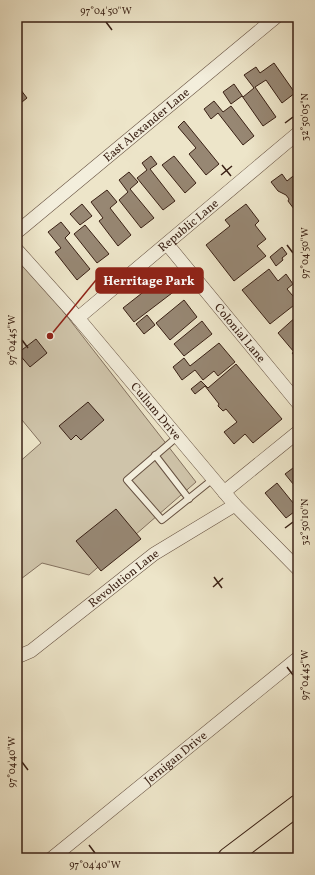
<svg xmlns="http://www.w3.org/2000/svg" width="315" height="875" font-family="Vollkorn,serif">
  <rect width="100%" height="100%" fill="#ede5c9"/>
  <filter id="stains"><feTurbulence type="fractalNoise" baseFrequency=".005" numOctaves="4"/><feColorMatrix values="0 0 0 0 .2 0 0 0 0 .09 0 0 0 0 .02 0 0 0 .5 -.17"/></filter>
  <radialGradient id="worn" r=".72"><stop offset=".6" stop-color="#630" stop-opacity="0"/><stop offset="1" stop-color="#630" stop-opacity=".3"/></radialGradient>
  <polygon fill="#cfc4aa" stroke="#847260" points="17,252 196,482 89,575 42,563 17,582 17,464 41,443 22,420 17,424"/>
  <g fill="#978773" stroke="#3a2115">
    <polygon points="274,63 295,93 282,103 266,80 255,87 276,117 263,126 242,96 231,104 223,92 234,84 243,97 254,88 244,75 256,67 260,73"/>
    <polygon points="17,85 27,98 17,106"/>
    <polygon points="214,101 223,112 231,106 254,136 243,145 218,113 211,119 204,109"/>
    <polygon points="184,121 219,164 206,175 189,154 196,148 178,127"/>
    <polygon points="151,156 157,164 150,169 175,201 163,210 137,178 147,170 142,163"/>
    <polygon points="174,156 196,183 185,193 162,165"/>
    <polygon points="129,172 138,182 130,189 154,218 141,228 119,200 128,192 119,180"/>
    <polygon points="298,172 298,213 297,213 288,201 289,199 286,195 278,191 271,182 282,174 287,181"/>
    <polygon points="107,190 117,202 110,208 131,235 118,246 99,221 103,218 91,202"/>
    <polygon points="82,204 92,216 80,225 70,214"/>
    <polygon points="246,204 259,221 255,225 266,239 257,246 266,256 234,281 206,245 230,226 225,220"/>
    <polygon points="61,222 70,233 65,238 90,269 77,280 55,252 61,248 48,232"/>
    <polygon points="85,225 109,254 97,263 74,234"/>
    <polygon points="282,247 287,254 282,258 283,260 276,266 270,257"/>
    <polygon points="269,269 278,281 286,274 293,284 287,289 298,302 270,324 242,290"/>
    <polygon points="165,275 176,290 134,322 123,308"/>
    <polygon points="184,300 197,317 170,340 156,323"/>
    <polygon points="147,315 155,325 144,334 136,324"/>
    <polygon points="298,315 298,360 292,353 294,352 278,333"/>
    <polygon points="202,321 212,334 184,356 174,344"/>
    <polygon points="36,339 47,353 30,367 18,353"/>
    <polygon points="219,343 235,362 218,376 214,371 203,380 195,370 182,380 173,367 184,358 190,366"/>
    <polygon points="236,364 282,419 253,443 245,434 234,444 224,432 237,422 226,409 223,411 218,406 219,404 205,386 195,394 191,389 201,381 208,388"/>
    <polygon points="88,402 104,420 81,440 76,435 71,440 59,426"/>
    <polygon points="297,465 298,466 298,490 285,474"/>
    <polygon points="277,483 298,509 286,518 265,493"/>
    <polygon points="116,509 141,539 101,571 76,541"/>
  </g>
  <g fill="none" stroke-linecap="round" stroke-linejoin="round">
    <g stroke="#675242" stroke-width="8">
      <g id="lane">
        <polyline points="177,437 127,480 162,520 213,479"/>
        <polyline points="155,455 189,499"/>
      </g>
    </g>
    <g stroke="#675242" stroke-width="14">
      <g id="street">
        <path id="s1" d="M 17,232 L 276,17"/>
        <path id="s2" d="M 167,244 L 298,403"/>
        <path id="s3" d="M 17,250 L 78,318 L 235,505 L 298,569"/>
        <path id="s4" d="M 78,318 L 298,133"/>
        <polyline points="224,492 298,432"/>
        <path id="s5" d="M 17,657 L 31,651 L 154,554 L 235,505"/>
        <path id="s6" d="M 52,858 L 298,658"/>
      </g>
    </g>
    <g stroke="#3a2115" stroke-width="22">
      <polyline id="primary" points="228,858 298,805"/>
    </g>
    <use href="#lane" stroke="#f3eedc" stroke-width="6"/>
    <use href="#street" stroke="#f3eedc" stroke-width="13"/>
    <use href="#primary" stroke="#ede5c9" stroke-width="20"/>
  </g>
  <path fill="none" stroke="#3a2115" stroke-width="1.5" d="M 106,22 L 112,30M 285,123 L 293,117M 222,165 L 231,176M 221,175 L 232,166M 287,245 L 293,253M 22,340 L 28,348M 285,528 L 293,522M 214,577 L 222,588M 213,587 L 223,578M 287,667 L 293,675M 22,762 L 28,770M 89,845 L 95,853"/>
  <g text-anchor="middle" stroke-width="3" stroke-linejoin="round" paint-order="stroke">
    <g font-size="12" fill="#3a2115" stroke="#f3eedc">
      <text dy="4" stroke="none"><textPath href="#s1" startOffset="168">East Alexander Lane</textPath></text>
      <text dy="4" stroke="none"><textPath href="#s4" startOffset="144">Republic Lane</textPath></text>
      <text dy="4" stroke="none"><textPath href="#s2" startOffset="115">Colonial Lane</textPath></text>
      <text dy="4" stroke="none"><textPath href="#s3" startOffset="213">Cullum Drive</textPath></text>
      <text dy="4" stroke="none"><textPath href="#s5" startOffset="133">Revolution Lane</textPath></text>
      <text dy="4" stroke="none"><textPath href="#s6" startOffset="159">Jernigan Drive</textPath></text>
    </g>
  </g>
  <path fill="none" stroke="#8f2418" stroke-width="1.5" d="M50 336L96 280"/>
  <circle fill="#8f2418" stroke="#f3eedc" stroke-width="1.5" cx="50" cy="336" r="4"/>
  <rect fill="#8f2418" stroke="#8f2418" stroke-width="1.5" x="96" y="268" width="107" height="25" rx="4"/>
  <g font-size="13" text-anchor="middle" font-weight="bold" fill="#fff">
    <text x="149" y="285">Herritage Park</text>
  </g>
  <rect width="315" height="875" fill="none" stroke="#ede5c9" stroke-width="44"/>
  <rect x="22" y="22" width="271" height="831" fill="none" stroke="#3a2115" stroke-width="1.5"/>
  <g font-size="10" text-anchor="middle" fill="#3a2115">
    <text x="106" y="14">97°04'50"W</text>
    <text transform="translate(304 117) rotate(-90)" y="4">32°50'05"N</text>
    <text transform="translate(304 253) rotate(-90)" y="4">97°04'50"W</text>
    <text transform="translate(11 340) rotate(-90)" y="4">97°04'45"W</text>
    <text transform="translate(304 522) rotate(-90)" y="4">32°50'10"N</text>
    <text transform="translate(304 675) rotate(-90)" y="4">97°04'45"W</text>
    <text transform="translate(11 762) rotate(-90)" y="4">97°04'40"W</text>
    <text x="95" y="868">97°04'40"W</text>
  </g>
  <rect width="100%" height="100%" filter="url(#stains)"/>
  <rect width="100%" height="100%" fill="url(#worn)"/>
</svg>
